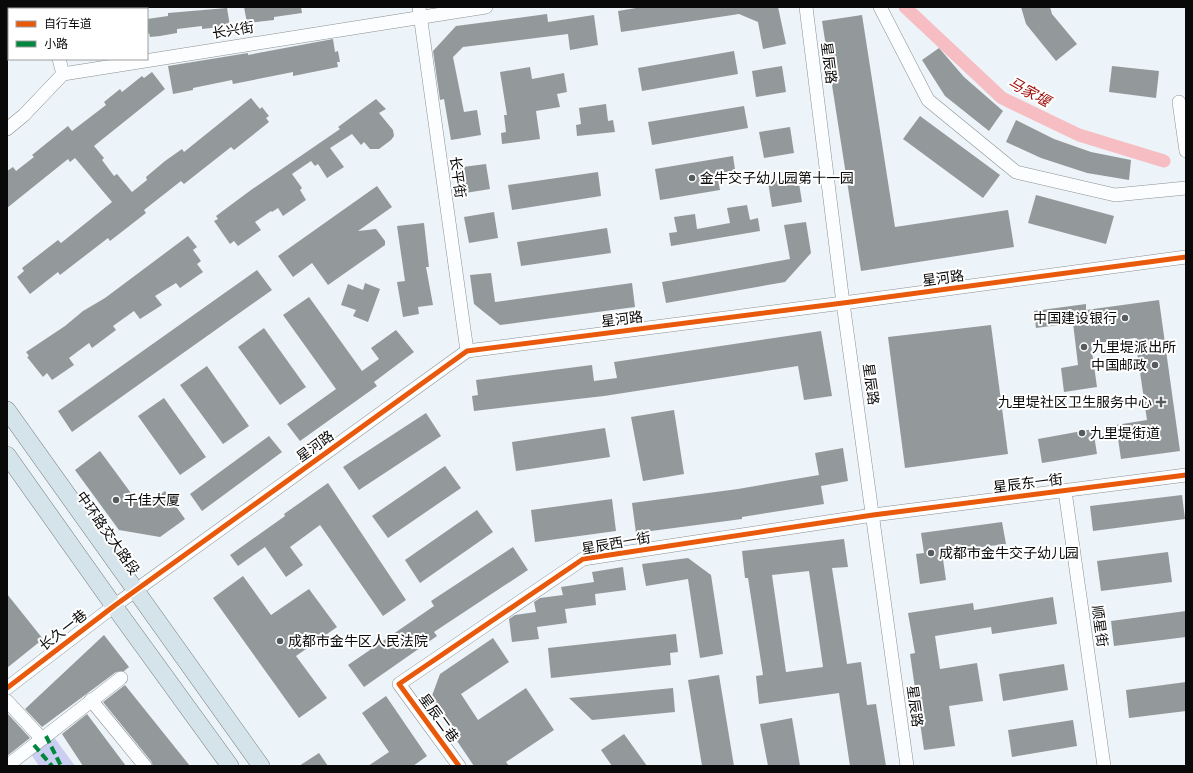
<svg xmlns="http://www.w3.org/2000/svg" width="1193" height="773" font-family="'Crimson Pro','Noto Sans SC',serif">
  <rect width="100%" height="100%" fill="#ecf4f9"/>
  <polygon fill="#cccef1" points="51,733 75,766 39,766 28,750"/>
  <g fill="none" stroke-linecap="round" stroke-linejoin="round">
    <polyline stroke="#f6bec2" stroke-width="13" points="905,7 1002,98 1079,135 1164,161"/>
  </g>
  <g fill="#93999b" fill-rule="evenodd">
    <polygon points="244,7 301,7 302,13 274,17 274,20 247,23"/>
    <polygon points="642,7 778,7 786,44 763,49 758,22 739,14 621,32 618,11"/>
    <polygon points="1021,7 1050,7 1052,14 1077,44 1056,61 1026,24"/>
    <polygon points="227,8 230,26 202,29 202,26 177,29 177,33 160,36 150,37 149,33 147,34 147,19 168,16 168,13"/>
    <polygon points="547,14 548,22 594,15 598,45 570,50 568,34 463,47 453,57 464,112 477,110 481,135 451,140 444,99 440,100 433,51 456,26"/>
    <polygon points="862,15 895,227 1008,210 1014,247 861,271 822,21"/>
    <polygon points="333,39 335,52 338,51 340,62 337,62 338,67 293,76 293,72 233,84 232,80 193,88 193,90 173,94 168,66 248,53 248,55"/>
    <polygon points="939,48 964,77 1003,111 989,131 945,96 922,60"/>
    <polygon points="734,51 738,74 642,91 638,68"/>
    <polygon points="782,66 786,92 756,97 752,71"/>
    <polygon points="1112,66 1159,71 1156,98 1109,92"/>
    <polygon points="530,67 532,79 564,73 567,92 557,94 560,107 536,111 540,139 502,144 501,133 506,132 504,115 507,115 500,72"/>
    <polygon points="152,72 165,89 94,146 104,158 102,160 114,176 117,174 132,192 147,180 146,177 165,161 182,149 184,152 251,98 260,109 262,107 269,116 266,118 269,122 234,150 231,147 184,184 181,181 144,210 146,213 110,241 108,238 60,275 58,272 30,294 17,277 24,271 22,268 58,240 61,243 112,202 75,158 70,162 68,159 7,208 7,171 13,167 16,171 34,157 32,155 68,126 72,131 106,105 104,102 120,89 122,92 142,76 144,78"/>
    <polygon points="376,99 386,109 379,113 393,130 394,136 391,140 379,149 370,149 364,142 361,145 352,134 330,148 344,167 327,178 318,164 315,166 311,161 292,174 302,188 300,190 306,200 283,216 278,208 272,212 271,211 255,222 261,230 238,246 234,241 230,244 214,221 218,219 216,216 251,190 340,129 338,127"/>
    <polygon points="606,104 608,121 613,120 615,132 577,136 576,125 581,124 579,108"/>
    <polygon points="744,106 748,128 652,145 648,122"/>
    <polygon points="920,116 1000,175 983,198 903,139"/>
    <polygon points="1016,120 1054,139 1091,152 1131,160 1129,180 1087,173 1041,158 1006,142"/>
    <polygon points="790,127 794,153 764,158 759,132"/>
    <polygon points="733,156 736,176 718,179 720,190 660,200 655,169"/>
    <polygon points="486,164 490,189 459,194 455,168"/>
    <polygon points="598,172 601,196 512,210 508,185"/>
    <polygon points="798,177 802,202 772,207 768,182"/>
    <polygon points="377,186 392,207 358,231 376,229 385,241 385,245 328,285 312,263 293,277 278,256"/>
    <polygon points="1036,195 1114,216 1106,244 1028,223"/>
    <polygon points="747,205 750,220 758,218 760,231 671,246 669,233 677,232 674,217 695,214 697,229 730,223 727,208"/>
    <polygon points="494,212 498,238 469,243 464,217"/>
    <polygon points="806,222 811,253 785,282 666,303 662,282 790,259 784,225"/>
    <polygon points="424,223 429,267 426,267 433,305 418,307 419,314 403,317 397,282 405,281 397,226"/>
    <polygon points="607,228 611,253 521,266 517,242"/>
    <polygon points="188,236 197,247 193,250 201,261 197,264 203,272 180,288 176,283 155,296 162,305 140,319 134,311 113,326 116,330 92,348 89,343 69,358 74,365 52,380 47,373 43,377 27,357 29,356 26,352 65,326 83,311 105,298"/>
    <polygon points="257,270 272,290 72,432 58,411"/>
    <polygon points="491,273 495,302 632,283 635,307 500,325 474,304 470,275"/>
    <polygon points="365,283 380,289 368,322 353,316 356,310 341,305 348,284 363,290"/>
    <polygon points="309,297 362,371 379,359 371,348 396,330 414,352 374,382 377,386 300,441 287,424 336,389 283,315"/>
    <polygon points="1159,300 1180,451 1121,459 1116,425 1147,420 1135,338 1091,344 1097,387 1064,392 1061,368 1078,365 1073,323 1036,328 1034,311 1086,304 1086,310"/>
    <polygon points="991,325 1008,454 905,468 888,337"/>
    <polygon points="264,328 306,387 280,405 238,347"/>
    <polygon points="821,331 832,396 804,400 798,366 604,396 474,411 472,396 478,395 476,380 592,365 594,381 617,378 614,362"/>
    <polygon points="207,366 249,426 223,444 180,385"/>
    <polygon points="164,398 206,457 180,475 138,416"/>
    <polygon points="674,410 684,474 643,481 631,417"/>
    <polygon points="426,413 441,436 359,490 343,467"/>
    <polygon points="605,428 610,457 516,471 512,442"/>
    <polygon points="1093,429 1097,454 1042,463 1038,439"/>
    <polygon points="269,436 282,452 202,511 190,494"/>
    <polygon points="843,448 848,481 821,486 824,504 742,517 742,519 636,533 632,503 738,489 819,475 815,453"/>
    <polygon points="100,451 142,508 165,491 185,519 160,537 119,530 75,470"/>
    <polygon points="445,466 461,488 388,538 372,516"/>
    <polygon points="328,483 406,600 383,616 320,525 290,547 303,565 286,577 265,547 238,566 230,555 285,516 284,514"/>
    <polygon points="1182,495 1185,519 1093,531 1090,506"/>
    <polygon points="612,499 616,531 535,542 531,510"/>
    <polygon points="477,510 493,532 420,583 405,560"/>
    <polygon points="1002,522 1006,544 942,552 946,580 920,584 916,554 924,553 921,533"/>
    <path d="M 844,539 L 848,567 L 832,568 L 847,664 L 861,662 L 867,705 L 876,704 L 886,766 L 850,766 L 839,693 L 759,704 L 756,676 L 763,675 L 748,578 L 745,578 L 742,551 ZM 809,571 L 823,667 L 786,672 L 772,575 Z"/>
    <polygon points="513,547 528,570 434,632 437,636 364,687 348,665 434,606 431,601"/>
    <polygon points="1168,552 1172,582 1101,591 1097,561"/>
    <polygon points="688,558 711,575 723,654 700,658 688,579 646,586 642,564"/>
    <polygon points="623,567 626,590 595,594 596,605 565,609 567,623 537,627 539,639 512,642 509,619 515,615 536,612 534,602 540,598 563,595 561,587 594,582 592,572"/>
    <polygon points="243,576 271,615 309,589 337,627 296,656 327,698 299,718 213,598"/>
    <polygon points="7,594 43,639 7,668"/>
    <polygon points="1053,597 1057,624 992,634 991,627 935,636 940,669 977,663 983,701 949,706 955,746 924,750 910,654 915,653 908,613 973,603 974,610"/>
    <polygon points="1186,611 1186,637 1114,646 1111,621"/>
    <polygon points="676,634 678,652 670,653 671,665 551,678 548,648"/>
    <polygon points="104,635 129,667 124,671 116,672 42,727 25,709"/>
    <polygon points="493,638 509,662 461,694 478,720 526,688 554,730 506,762 509,766 474,766 430,701 440,674"/>
    <polygon points="1064,664 1068,690 1003,701 999,674"/>
    <polygon points="719,675 734,766 702,766 688,680"/>
    <polygon points="1186,682 1186,711 1129,718 1126,690"/>
    <polygon points="125,685 190,766 153,766 151,761 103,702"/>
    <polygon points="673,688 675,712 592,720 569,698"/>
    <polygon points="386,696 427,756 413,766 368,766 389,752 362,713"/>
    <polygon points="7,713 30,738 7,756"/>
    <polygon points="87,714 126,766 83,766 62,734"/>
    <polygon points="792,718 800,766 768,766 760,724"/>
    <polygon points="1073,720 1077,746 1012,757 1008,730"/>
    <polygon points="624,734 647,766 612,766 601,750"/>
    <polygon points="319,753 328,766 299,766"/>
  </g>
  <g fill="none" stroke-linecap="round" stroke-linejoin="round">
    <g stroke="#8b8f91" stroke-width="14">
      <g id="minor">
        <polyline points="47,7 47,9"/>
        <polyline points="419,7 467,351"/>
        <polyline points="806,7 843,303 907,766"/>
        <polyline points="880,7 928,100 1016,172 1115,195 1186,188"/>
        <polyline points="59,59 63,74"/>
        <polyline points="1179,102 1186,151"/>
        <polyline points="7,129 24,115 63,74 486,7"/>
        <polyline points="1065,491 1104,766"/>
        <polyline points="7,688 114,606 467,351 843,303 1186,257"/>
        <polyline points="91,700 145,766"/>
        <polyline points="7,701 42,739"/>
        <polyline points="7,766 121,678"/>
        <polyline points="459,766 399,684 583,559 873,515 1186,475"/>
      </g>
    </g>
    <g stroke="#787c7e" stroke-width="18">
      <g id="major">
        <polyline points="7,410 261,766"/>
        <polyline points="7,455 114,606 230,766"/>
      </g>
    </g>
    <use href="#minor" stroke="#fcfdfe" stroke-width="13"/>
    <use href="#major" stroke="#d5e4eb" stroke-width="17"/>
    <g stroke="#00873e" stroke-width="4" stroke-dasharray="8 4" stroke-linecap="butt">
      <polyline points="46,736 61,766"/>
      <polyline points="34,745 52,766"/>
    </g>
    <g stroke="#fff" stroke-width="8">
      <g id="cycleway">
        <polyline points="7,688 114,606 467,351 843,303 1186,257"/>
        <polyline points="459,766 399,684 583,559 873,515 1186,475"/>
      </g>
    </g>
    <use href="#cycleway" stroke="#e8590c" stroke-width="5"/>
  </g>
  <g fill="#585b5d" stroke="#fff" stroke-width="1.5">
    <circle cx="692" cy="178" r="4"/>
    <circle cx="1125" cy="318" r="4"/>
    <circle cx="1084" cy="347" r="4"/>
    <circle cx="1155" cy="365" r="4"/>
    <path d="M1159 396h4v4h4v4h-4v4h-4v-4h-4v-4h4z"/>
    <circle cx="1082" cy="433" r="4"/>
    <circle cx="116" cy="500" r="4"/>
    <circle cx="931" cy="553" r="4"/>
    <circle cx="280" cy="641" r="4"/>
  </g>
  <g text-anchor="middle" stroke-width="4" stroke-linejoin="round" paint-order="stroke">
    <g font-size="14" fill="#090909" stroke="#fff">
      <text transform="translate(233 30) rotate(-9)" y="5">长兴街</text>
      <text transform="translate(829 63) rotate(83)" y="5">星辰路</text>
      <text transform="translate(458 177) rotate(82)" y="5">长平街</text>
      <text transform="translate(943 278) rotate(-8)" y="5">星河路</text>
      <text transform="translate(622 319) rotate(-7)" y="5">星河路</text>
      <text transform="translate(871 384) rotate(82)" y="5">星辰路</text>
      <text transform="translate(315 446) rotate(-36)" y="5">星河路</text>
      <text transform="translate(1028 483) rotate(-7)" y="5">星辰东一街</text>
      <text transform="translate(108 533) rotate(55)" y="5">中环路交大路段</text>
      <text transform="translate(616 543) rotate(-10)" y="5">星辰西一街</text>
      <text transform="translate(1100 626) rotate(82)" y="5">顺星街</text>
      <text transform="translate(63 630) rotate(-38)" y="5">长久一巷</text>
      <text transform="translate(915 706) rotate(82)" y="5">星辰路</text>
      <text transform="translate(439 718) rotate(54)" y="5">星辰二巷</text>
    </g>
    <g font-size="14" fill="#090909" stroke="#fff" text-anchor="start">
      <text x="700" y="183">金牛交子幼儿园第十一园</text>
      <text x="1117" y="323" text-anchor="end">中国建设银行</text>
      <text x="1092" y="352">九里堤派出所</text>
      <text x="1147" y="370" text-anchor="end">中国邮政</text>
      <text x="1152" y="407" text-anchor="end">九里堤社区卫生服务中心</text>
      <text x="1090" y="438">九里堤街道</text>
      <text x="124" y="505">千佳大厦</text>
      <text x="939" y="558">成都市金牛交子幼儿园</text>
      <text x="288" y="646">成都市金牛区人民法院</text>
    </g>
    <g font-size="15" font-style="italic" fill="#a1110d" stroke="#fff">
      <text transform="translate(1029 92) rotate(29)" y="5">马家堰</text>
    </g>
  </g>
  <rect width="1193" height="773" fill="none" stroke="#090909" stroke-width="16"/>
  <rect x="8" y="8" width="140" height="52" fill="#ffffff" stroke="#9d9d9d"/>
  <rect x="16" y="21" width="20" height="6" fill="#e8590c" stroke="#9d9d9d"/>
  <text x="44" y="28" font-size="12" fill="#090909">自行车道</text>
  <rect x="16" y="41" width="20" height="6" fill="#00873e" stroke="#9d9d9d"/>
  <text x="44" y="48" font-size="12" fill="#090909">小路</text>
</svg>
